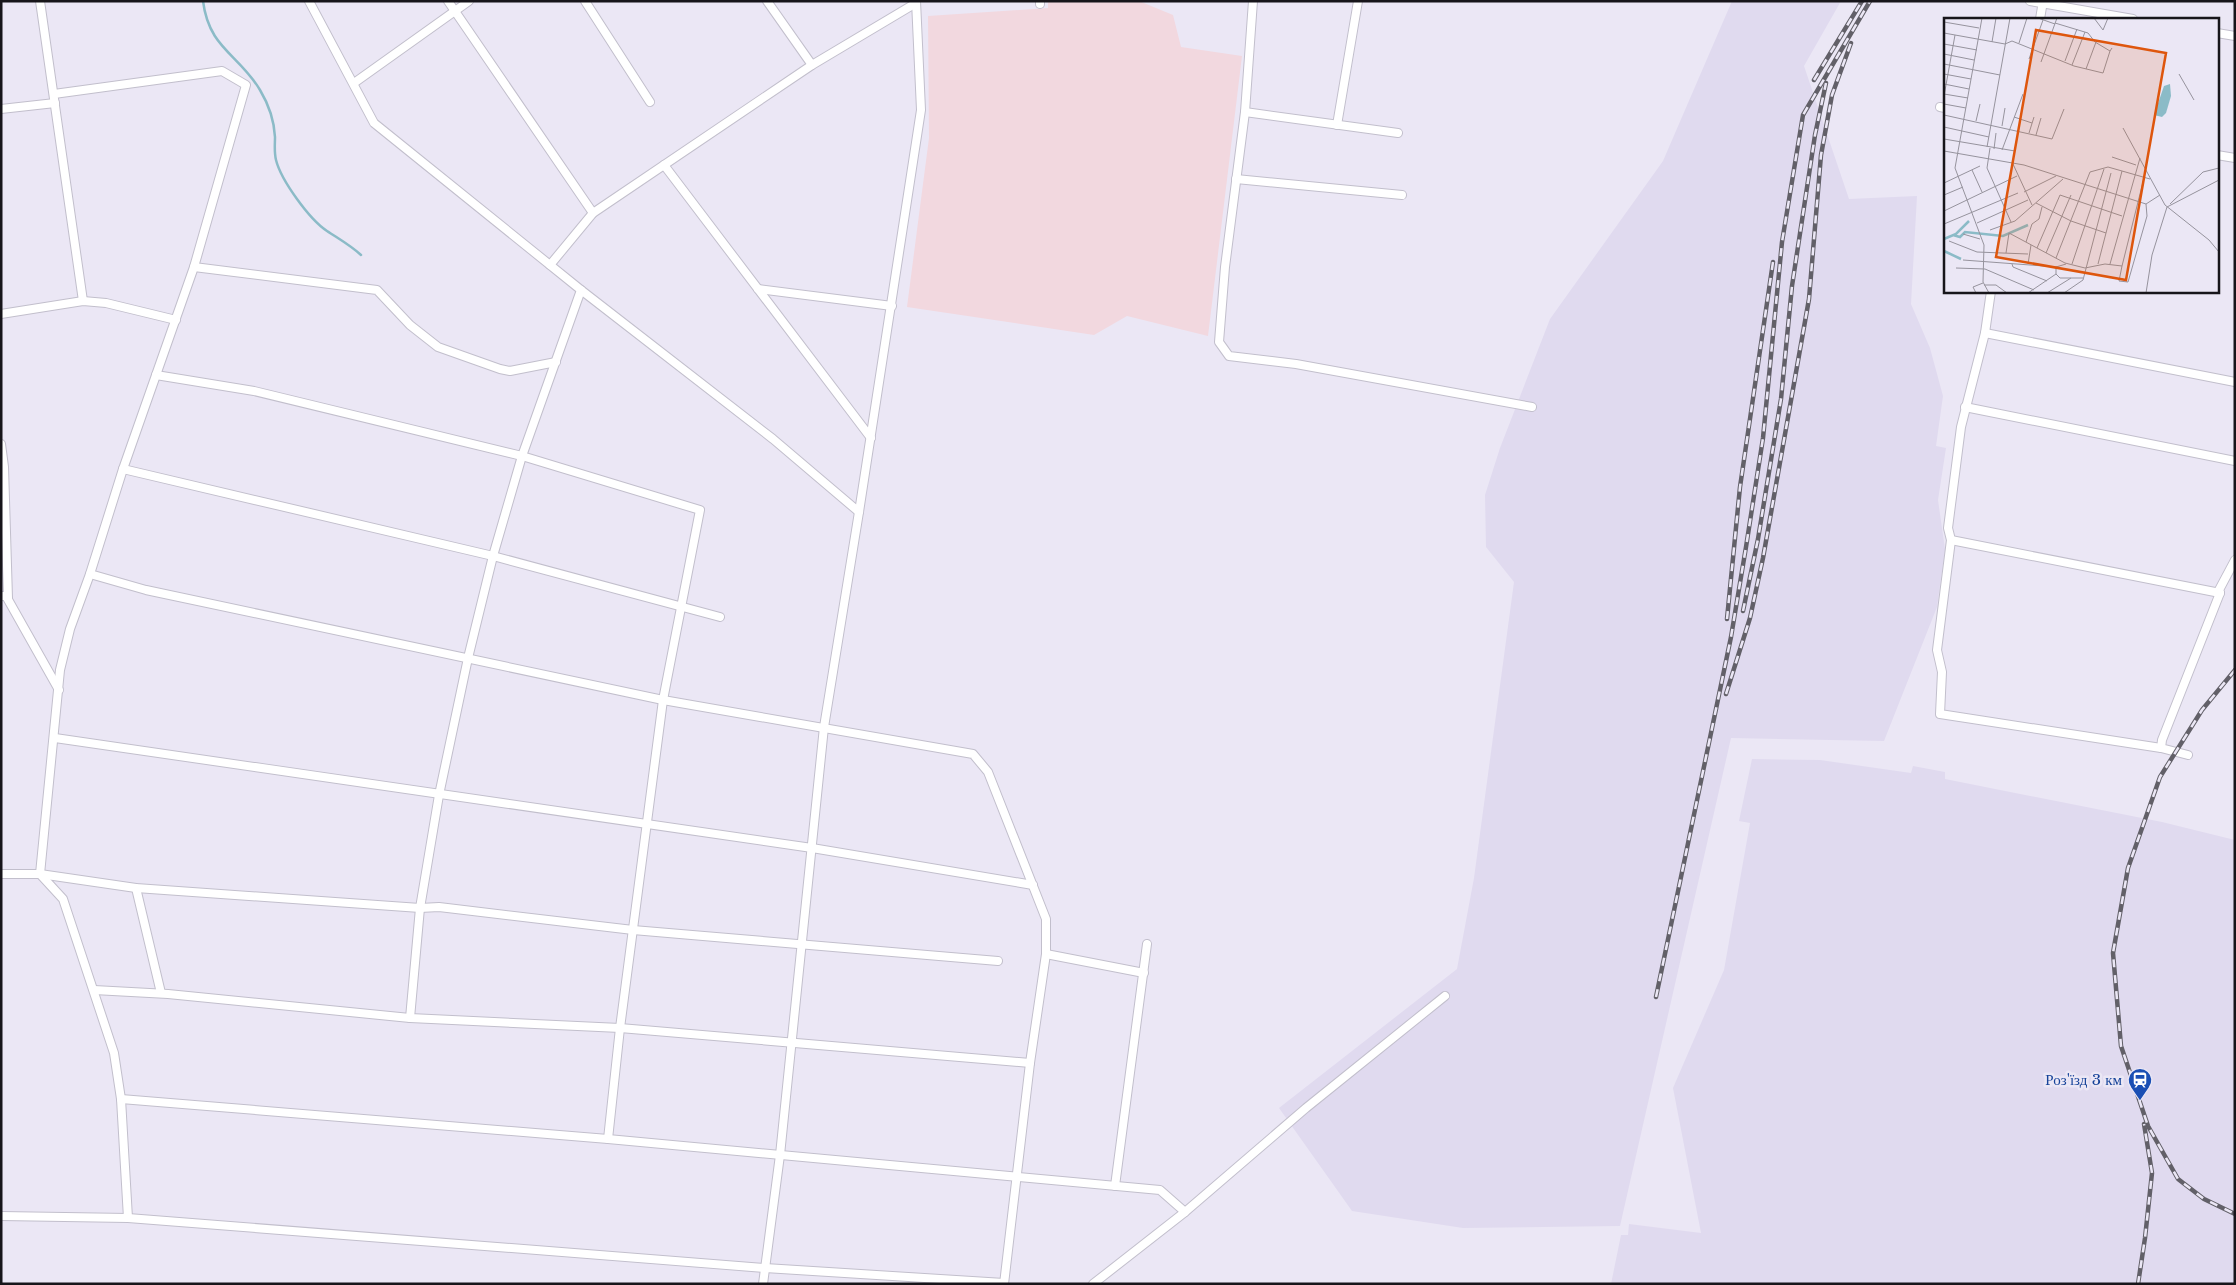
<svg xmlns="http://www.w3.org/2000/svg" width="2236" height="1285" font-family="'Libre Baskerville',serif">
  <rect width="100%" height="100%" fill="#ebe7f5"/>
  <g fill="#e0daef">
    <polygon points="1732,1 1841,1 1804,66 1849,199 1917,196 1911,304 1930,348 1943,396 1936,446 1946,448 1938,500 1945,549 1937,607 1884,741 1731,738 1620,1226 1463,1228 1352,1211 1279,1108 1457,969 1474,878 1514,582 1486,547 1485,495 1500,448 1550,319 1663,161"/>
    <polygon points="1752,759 1820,760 1911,773 1913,766 1945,772 1945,779 2162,822 2235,840 2235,1284 1611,1284 1621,1235 1628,1235 1629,1224 1701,1233 1673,1088 1724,970 1750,823 1739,821"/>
  </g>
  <polygon fill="#f2d8df" points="1048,1 1139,1 1173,15 1181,47 1242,56 1208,336 1127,316 1094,335 907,307 929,138 928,16 1048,8"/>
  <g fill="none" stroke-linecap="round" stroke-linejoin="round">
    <path stroke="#8bbbc7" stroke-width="2.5" d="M 203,1 C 209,49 239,54 260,90 C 269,105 274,119 275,137 C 275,144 274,152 276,160 C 281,180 309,219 327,231 C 339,239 350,245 361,255"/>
    <g stroke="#c2bfcc" stroke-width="10">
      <g id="street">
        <polyline points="40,1 83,301"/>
        <polyline points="309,1 374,123 581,290 773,439 859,512"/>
        <polyline points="448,1 593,213"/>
        <polyline points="585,1 650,102"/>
        <polyline points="767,1 812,65"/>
        <polyline points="1040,1 1040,4"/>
        <polyline points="1253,1 1245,112 1225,267 1219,342 1229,356 1296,364 1532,407"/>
        <polyline points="2030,1 2133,19"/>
        <polyline points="2040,19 2043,1"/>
        <polyline points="2217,33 2235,36"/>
        <polyline points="354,83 469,1"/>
        <polyline points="1940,107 1945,108"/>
        <polyline points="1,109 55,103"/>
        <polyline points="1245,112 1398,133"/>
        <polyline points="1337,125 1358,1"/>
        <polyline points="2217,155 2235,158"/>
        <polyline points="664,165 871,438"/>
        <polyline points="1236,179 1402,195"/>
        <polyline points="550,265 593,213 812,65 916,3"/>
        <polyline points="194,267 377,290 410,325 438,347 500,369 510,371 556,362"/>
        <polyline points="758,289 892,306"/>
        <polyline points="1991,291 1985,333 1961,427 1948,528 1951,540 1937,650 1942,672 1940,714 2161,748"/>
        <polyline points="1,314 83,301 106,303 176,320"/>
        <polyline points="1985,333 2235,382"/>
        <polyline points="156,375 254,391 522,456 700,510 663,700 620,1028 608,1139"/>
        <polyline points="1965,407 2235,461"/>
        <polyline points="1,444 4,467 8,598"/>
        <polyline points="123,469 493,556 720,617"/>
        <polyline points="1951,540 2220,593"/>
        <polyline points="90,574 146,590 663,700 973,754 988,772 1046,919 1046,954 1030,1063 1004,1284"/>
        <polyline points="1,596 6,596 59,690"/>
        <polyline points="55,738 812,848 1033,885"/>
        <polyline points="2188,755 2161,748 2162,740 2220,593 2219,590 2235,560"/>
        <polyline points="1,874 40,874 136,888 420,908 439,907 633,930 998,961"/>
        <polyline points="136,888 161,993"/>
        <polyline points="1046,954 1144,973"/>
        <polyline points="94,990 168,994 410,1018 620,1028 1030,1063"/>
        <polyline points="410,1018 420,908 439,795 468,658 493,556 522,456 581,290"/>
        <polyline points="121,1099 608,1139 1160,1190 1185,1212"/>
        <polyline points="1115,1186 1147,944"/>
        <polyline points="1,1216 128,1218 121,1099 114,1053 63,899 40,874 60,670 70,629 90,574 123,469 194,267 246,85 222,71 54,94"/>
        <polyline points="128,1218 765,1268 1004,1283"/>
        <polyline points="763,1284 780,1155 824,727 859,512 921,110 916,1"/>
        <polyline points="1093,1284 1185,1212 1306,1108 1445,996"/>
      </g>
    </g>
    <use href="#street" stroke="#fff" stroke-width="8"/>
    <g stroke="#626068" stroke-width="4.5">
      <g id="rail">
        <polyline points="1814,80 1862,1"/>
        <polyline points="1743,611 1758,539 1781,399 1792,286 1815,135 1826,83"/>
        <polyline points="1727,619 1740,487 1773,262"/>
        <polyline points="2235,670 2202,710 2160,777 2128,868 2113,953 2121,1046 2148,1126 2178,1179 2204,1199 2235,1214"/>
        <polyline points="1726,694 1750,618 1763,558 1809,299 1821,155 1832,95 1851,43"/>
        <polyline points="1656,997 1731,637 1746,547 1763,438 1782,242 1803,115 1870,1"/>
        <polyline points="2138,1284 2145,1238 2152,1173 2144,1124"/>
      </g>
    </g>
    <use href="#rail" stroke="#ebe7f5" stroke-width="2.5" stroke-dasharray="8" stroke-linecap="butt"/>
  </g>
  <defs>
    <g id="station-pin" transform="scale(1.25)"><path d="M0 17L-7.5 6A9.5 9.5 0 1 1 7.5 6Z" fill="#1a4fb4" stroke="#ebe7f5"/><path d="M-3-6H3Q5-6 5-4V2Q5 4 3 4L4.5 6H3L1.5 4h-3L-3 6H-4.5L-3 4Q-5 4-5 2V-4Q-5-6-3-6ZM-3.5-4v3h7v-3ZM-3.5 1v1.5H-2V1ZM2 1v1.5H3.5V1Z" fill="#fff"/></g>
  </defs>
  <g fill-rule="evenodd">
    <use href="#station-pin" x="2140" y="1080"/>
  </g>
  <g text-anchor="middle" stroke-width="5" stroke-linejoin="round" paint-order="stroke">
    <g font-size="15" fill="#164399" stroke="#ebe7f5" text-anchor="end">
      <text x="2122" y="1085">Роз'їзд 3 км</text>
    </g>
  </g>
  <g transform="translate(1944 18)">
    <rect width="275" height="275" fill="#ebe7f5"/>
    <path d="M 226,66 L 227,78 L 222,95 L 218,99 L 210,97 L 220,68 Z" fill="#8bbbc7"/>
    <path fill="none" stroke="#8bbbc7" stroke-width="2.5" d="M 9,217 L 16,219 L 21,214 L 59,218 L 84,207M 0,221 L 12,216 L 25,203M 0,233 L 17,241"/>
    <path fill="none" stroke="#96939d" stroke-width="1" d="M 38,0 L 11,150 L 40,227 L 39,264 L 45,275M 94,0 L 111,6M 150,0 L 159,12 L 164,0M 0,4 L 35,10M 111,5 L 144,15 L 151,24 L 166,33 L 168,30M 0,15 L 61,26 L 68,23 L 130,48 L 159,55 L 166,33M 48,24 L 52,0M 75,25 L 83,0M 0,26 L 33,32M 0,36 L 30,42M 85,41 L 99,2M 121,43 L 133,11M 97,44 L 113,0M 0,46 L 56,57M 128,47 L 141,14M 142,51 L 152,24M 0,56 L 27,61M 235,56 L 250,82M 0,66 L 25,71M 0,76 L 24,80M 0,78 L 11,17M 0,86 L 22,90M 0,97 L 108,121 L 120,91M 70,99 L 88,105M 32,103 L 36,86M 58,108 L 61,90M 0,109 L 45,119M 179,110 L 221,187 L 265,222 L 275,234M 85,115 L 90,99M 92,117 L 97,100M 0,121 L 71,133M 43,129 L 66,0M 46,130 L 43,150 L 67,204M 50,131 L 52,115M 58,132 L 79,76M 0,133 L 80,147 L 202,186M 168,139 L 192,147M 69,146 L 88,187M 28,152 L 38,174M 0,165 L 36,148M 80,174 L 112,158M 0,177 L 19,169M 92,185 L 127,203 L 162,215M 226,186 L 259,154 L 275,150M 0,193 L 73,158M 33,205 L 84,182M 0,206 L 74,175M 46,212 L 71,203 L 119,161M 19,216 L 36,221M 5,223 L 33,234 L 84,236M 82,224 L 88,206 L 95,201 L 98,189M 93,230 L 116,177 L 178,198M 62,235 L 65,215 L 121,245 L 141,250 L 161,246 L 178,248 L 175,263 L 184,264 L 203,198 L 202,186 L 216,177M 102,235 L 127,177M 112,240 L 146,154 L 164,149 L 206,161M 19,242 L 113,249M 68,246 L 69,249 L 103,263M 84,246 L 87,227M 128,246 L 160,151M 154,246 L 178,153M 166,246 L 196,140M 178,248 L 200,160M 12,250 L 41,251 L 90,272M 112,256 L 116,260 L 139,260M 40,267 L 52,267 L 63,275M 32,275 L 29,269 L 39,265M 84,275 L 112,256 L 112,249 L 122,246M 103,275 L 127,260M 120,275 L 139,262 L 167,155M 202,275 L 208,237 L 223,189 L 275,162"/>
    <path fill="#de560d" fill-opacity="0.15" stroke="#de560d" stroke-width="2.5" d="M 92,12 L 222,35 L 182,262 L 52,239 Z"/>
    <rect width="275" height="275" fill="none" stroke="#17151a" stroke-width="2.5"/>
  </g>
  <rect width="2236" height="1285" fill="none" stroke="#17151a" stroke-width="5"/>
</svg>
